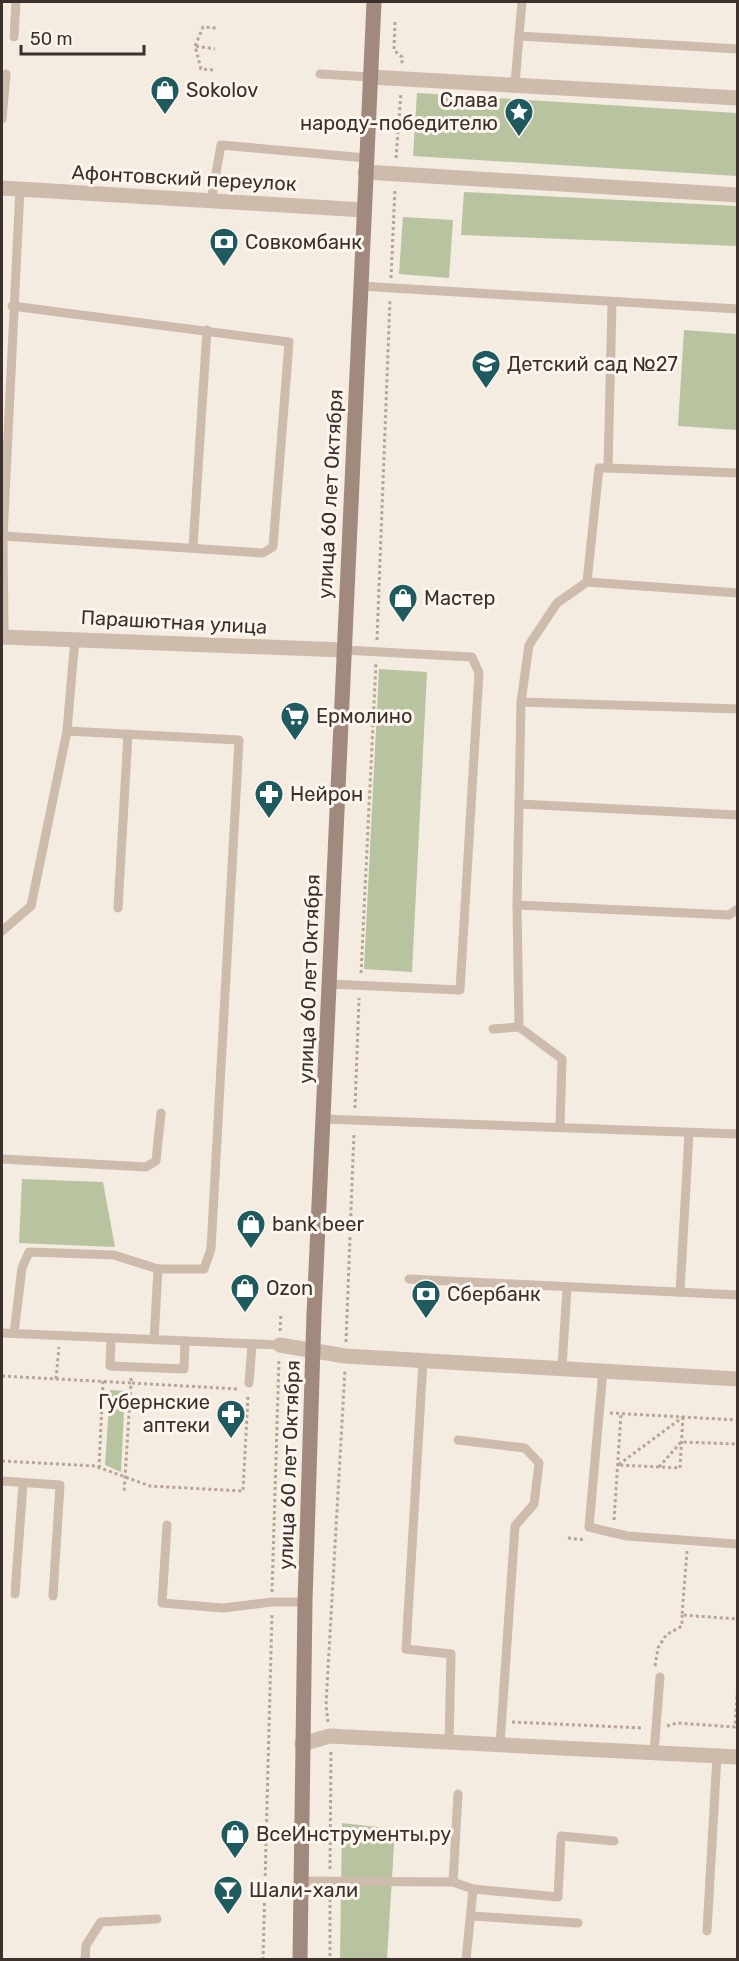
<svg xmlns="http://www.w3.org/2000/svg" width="739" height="1961" font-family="Rubik,sans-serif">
  <rect width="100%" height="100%" fill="#f4ebe1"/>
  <g fill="#b8c4a0">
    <polygon points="417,93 737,113 737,176 413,156"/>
    <polygon points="464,192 737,206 737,246 461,235"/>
    <polygon points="403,217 453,220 449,278 399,274"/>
    <polygon points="684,330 737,334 737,430 678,426"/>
    <polygon points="379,669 427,672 412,972 364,969"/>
    <polygon points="22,1179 103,1182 115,1247 19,1243"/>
    <polygon points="110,1390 125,1391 121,1472 105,1465"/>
    <polygon points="342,1823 395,1829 387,1959 340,1960"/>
  </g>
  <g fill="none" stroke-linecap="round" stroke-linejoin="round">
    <g stroke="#b9a596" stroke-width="3" stroke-dasharray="3 3" stroke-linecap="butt">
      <polyline points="395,22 394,50 402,57 402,65"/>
      <polyline points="196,46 215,49"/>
      <polyline points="213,70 201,69 195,46 203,27 216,28"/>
      <polyline points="396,158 401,93"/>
      <polyline points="391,278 395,188"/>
      <polyline points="377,640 390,299"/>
      <polyline points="361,973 376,662"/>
      <polyline points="355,1108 359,998"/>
      <polyline points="280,1331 281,1313"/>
      <polyline points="346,1342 354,1132"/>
      <polyline points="2,1376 131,1383 124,1493"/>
      <polyline points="131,1378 131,1383 239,1389"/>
      <polyline points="56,1379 59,1347"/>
      <polyline points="610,1413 738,1420"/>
      <polygon points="683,1417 680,1468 618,1465"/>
      <polyline points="2,1461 95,1466 150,1486 243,1491 248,1396"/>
      <polyline points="659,1467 681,1442 738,1444"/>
      <polyline points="99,1468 103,1381"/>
      <polyline points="614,1520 621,1414"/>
      <polyline points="568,1538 586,1540"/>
      <polyline points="687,1551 682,1615 738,1619"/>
      <polyline points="272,1592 279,1359"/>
      <polyline points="655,1666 658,1648 666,1635 682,1626 682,1615"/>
      <polyline points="328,1722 326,1705 345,1369"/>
      <polyline points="512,1722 643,1728"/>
      <polyline points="667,1726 677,1723 735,1727 738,1682"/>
      <polyline points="330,1869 331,1752"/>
      <polyline points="330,1893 330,1960"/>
      <polyline points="263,1960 272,1613"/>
    </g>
    <g stroke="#cdbbac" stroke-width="9">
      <polyline points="522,2 519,36 738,49"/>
      <polyline points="14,37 16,2"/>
      <polyline points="320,74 370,77"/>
      <polyline points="515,84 519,36"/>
      <polyline points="2,119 6,74"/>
      <polyline points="211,201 221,145 366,158"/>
      <polyline points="360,286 738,309"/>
      <polyline points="608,468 738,473"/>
      <polyline points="3,536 263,553 273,547 289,342 12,306"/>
      <polyline points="193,547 207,330"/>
      <polyline points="587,582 738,593"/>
      <polyline points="4,637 3,536 20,189"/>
      <polyline points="521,702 738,709"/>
      <polyline points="519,804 738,815"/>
      <polyline points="517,905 729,915 738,909"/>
      <polyline points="118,908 128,734"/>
      <polyline points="2,931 31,906 67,731 75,638"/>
      <polyline points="329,984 460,990 479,673 472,657 344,650"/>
      <polyline points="493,1029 519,1027"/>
      <polyline points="324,1119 738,1134"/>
      <polyline points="560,1127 562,1059 519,1027 517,905 521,702 529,645 557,603 587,582 599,468 608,468 612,303"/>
      <polyline points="2,1159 146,1167 156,1161 161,1113"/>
      <polyline points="409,1279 738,1295"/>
      <polyline points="680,1292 689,1133"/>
      <polyline points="2,1333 280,1345"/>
      <polyline points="14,1333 22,1268 29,1252 114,1255 158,1269 204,1269 211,1249 239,740 67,731"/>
      <polyline points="111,1339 110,1366 184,1369 185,1341"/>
      <polyline points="154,1340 158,1269"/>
      <polyline points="423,1361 406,1649 451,1654 449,1743"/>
      <polyline points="562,1367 567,1288"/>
      <polyline points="603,1370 589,1527 627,1536 737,1544"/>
      <polyline points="249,1383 252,1344"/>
      <polyline points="458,1440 525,1448 539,1463 534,1504 515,1526 500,1745"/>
      <polyline points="2,1481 60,1485 53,1596"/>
      <polyline points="167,1525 162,1603 223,1608 272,1602 305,1602"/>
      <polyline points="15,1594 23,1483"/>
      <polyline points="654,1753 660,1677"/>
      <polyline points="300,1881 453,1882 473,1889 558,1897 561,1836 614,1841"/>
      <polyline points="453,1882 458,1794"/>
      <polyline points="472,1916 578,1923"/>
      <polyline points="707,1931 717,1756"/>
      <polyline points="85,1960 86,1945 101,1922 157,1919"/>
      <polyline points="466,1960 473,1889"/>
    </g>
    <g stroke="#cdbbac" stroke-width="15">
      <polyline points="370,77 738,98"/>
      <polyline points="365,172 738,195"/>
      <polyline points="2,188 364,210"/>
      <polyline points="2,637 344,650"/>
      <polyline points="280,1345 345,1356 738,1379"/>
      <polyline points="302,1744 330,1736 738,1757"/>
    </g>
    <polyline stroke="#a18a7d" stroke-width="15" points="300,1960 305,1602 314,1314 374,2"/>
  </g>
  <defs>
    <g id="shop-pin" transform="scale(1.5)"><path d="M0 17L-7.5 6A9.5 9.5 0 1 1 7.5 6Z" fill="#1f5a5e" stroke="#fbf5ee"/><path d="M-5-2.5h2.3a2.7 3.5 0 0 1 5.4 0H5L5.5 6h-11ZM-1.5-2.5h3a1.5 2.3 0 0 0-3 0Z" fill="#fff"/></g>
    <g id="sight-pin" transform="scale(1.5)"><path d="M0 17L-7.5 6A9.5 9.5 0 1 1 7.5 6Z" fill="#1f5a5e" stroke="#fbf5ee"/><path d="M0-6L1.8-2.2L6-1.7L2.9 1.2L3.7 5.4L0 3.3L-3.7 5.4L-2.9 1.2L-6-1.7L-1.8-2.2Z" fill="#fff"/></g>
    <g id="bank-pin" transform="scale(1.5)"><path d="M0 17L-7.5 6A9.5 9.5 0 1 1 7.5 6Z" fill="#1f5a5e" stroke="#fbf5ee"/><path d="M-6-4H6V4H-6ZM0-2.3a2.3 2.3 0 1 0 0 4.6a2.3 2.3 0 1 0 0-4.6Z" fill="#fff"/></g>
    <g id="school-pin" transform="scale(1.5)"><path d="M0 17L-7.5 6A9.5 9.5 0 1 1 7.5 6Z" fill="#1f5a5e" stroke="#fbf5ee"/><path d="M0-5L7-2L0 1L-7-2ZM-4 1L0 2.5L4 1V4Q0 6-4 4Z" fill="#fff"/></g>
    <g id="supermarket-pin" transform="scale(1.5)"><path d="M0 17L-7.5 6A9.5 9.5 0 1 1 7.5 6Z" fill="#1f5a5e" stroke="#fbf5ee"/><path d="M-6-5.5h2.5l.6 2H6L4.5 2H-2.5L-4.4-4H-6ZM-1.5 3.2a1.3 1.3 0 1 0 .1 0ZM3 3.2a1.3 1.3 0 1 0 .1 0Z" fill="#fff"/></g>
    <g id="pharmacy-pin" transform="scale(1.5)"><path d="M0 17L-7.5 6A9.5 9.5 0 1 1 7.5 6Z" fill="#1f5a5e" stroke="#fbf5ee"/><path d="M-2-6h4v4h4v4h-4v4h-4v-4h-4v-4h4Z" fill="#fff"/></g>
    <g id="bar-pin" transform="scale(1.5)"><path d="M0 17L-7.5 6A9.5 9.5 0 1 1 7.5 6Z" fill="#1f5a5e" stroke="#fbf5ee"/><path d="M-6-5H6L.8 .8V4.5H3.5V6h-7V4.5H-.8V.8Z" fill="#fff"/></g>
  </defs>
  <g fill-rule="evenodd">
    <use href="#shop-pin" x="165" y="90"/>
    <use href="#sight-pin" x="519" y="112"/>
    <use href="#bank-pin" x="224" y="242"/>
    <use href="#school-pin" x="486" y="364"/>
    <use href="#shop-pin" x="403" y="598"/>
    <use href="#supermarket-pin" x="295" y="716"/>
    <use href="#pharmacy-pin" x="269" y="794"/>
    <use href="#shop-pin" x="251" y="1224"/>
    <use href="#shop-pin" x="245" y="1288"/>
    <use href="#bank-pin" x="426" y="1294"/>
    <use href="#pharmacy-pin" x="231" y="1414"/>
    <use href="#shop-pin" x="235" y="1834"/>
    <use href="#bar-pin" x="228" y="1890"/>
  </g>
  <g text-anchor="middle" stroke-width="6" stroke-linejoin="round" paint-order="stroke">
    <g font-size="20" fill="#3b302b" stroke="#fbf5ee" text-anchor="start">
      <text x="186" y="97">Sokolov</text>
      <text x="498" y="107" text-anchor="end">Слава<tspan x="498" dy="23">народу-победителю</tspan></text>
      <text x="245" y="249">Совкомбанк</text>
      <text x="507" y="371">Детский сад №27</text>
      <text x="424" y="605">Мастер</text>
      <text x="316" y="723">Ермолино</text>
      <text x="290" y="801">Нейрон</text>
      <text x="272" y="1231">bank beer</text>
      <text x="266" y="1295">Ozon</text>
      <text x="447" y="1301">Сбербанк</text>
      <text x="210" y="1409" text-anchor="end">Губернские<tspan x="210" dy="23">аптеки</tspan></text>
      <text x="256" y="1841">ВсеИнструменты.ру</text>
      <text x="249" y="1897">Шали-хали</text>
    </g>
    <g font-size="20" fill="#3b302b" stroke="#fbf5ee">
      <text transform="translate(184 178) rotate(3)" y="7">Афонтовский переулок</text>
      <text transform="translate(330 494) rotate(-87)" y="7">улица 60 лет Октября</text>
      <text transform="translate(174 622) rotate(3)" y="7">Парашютная улица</text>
      <text transform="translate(309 979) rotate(-88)" y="7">улица 60 лет Октября</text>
      <text transform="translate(289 1465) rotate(-88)" y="7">улица 60 лет Октября</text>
    </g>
  </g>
  <rect width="739" height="1961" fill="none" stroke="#3b302b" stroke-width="6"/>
  <path d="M21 45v9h123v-9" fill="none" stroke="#3b302b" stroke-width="3"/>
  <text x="30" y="45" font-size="18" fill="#3b302b" stroke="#fbf5ee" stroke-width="4.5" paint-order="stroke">50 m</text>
</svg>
